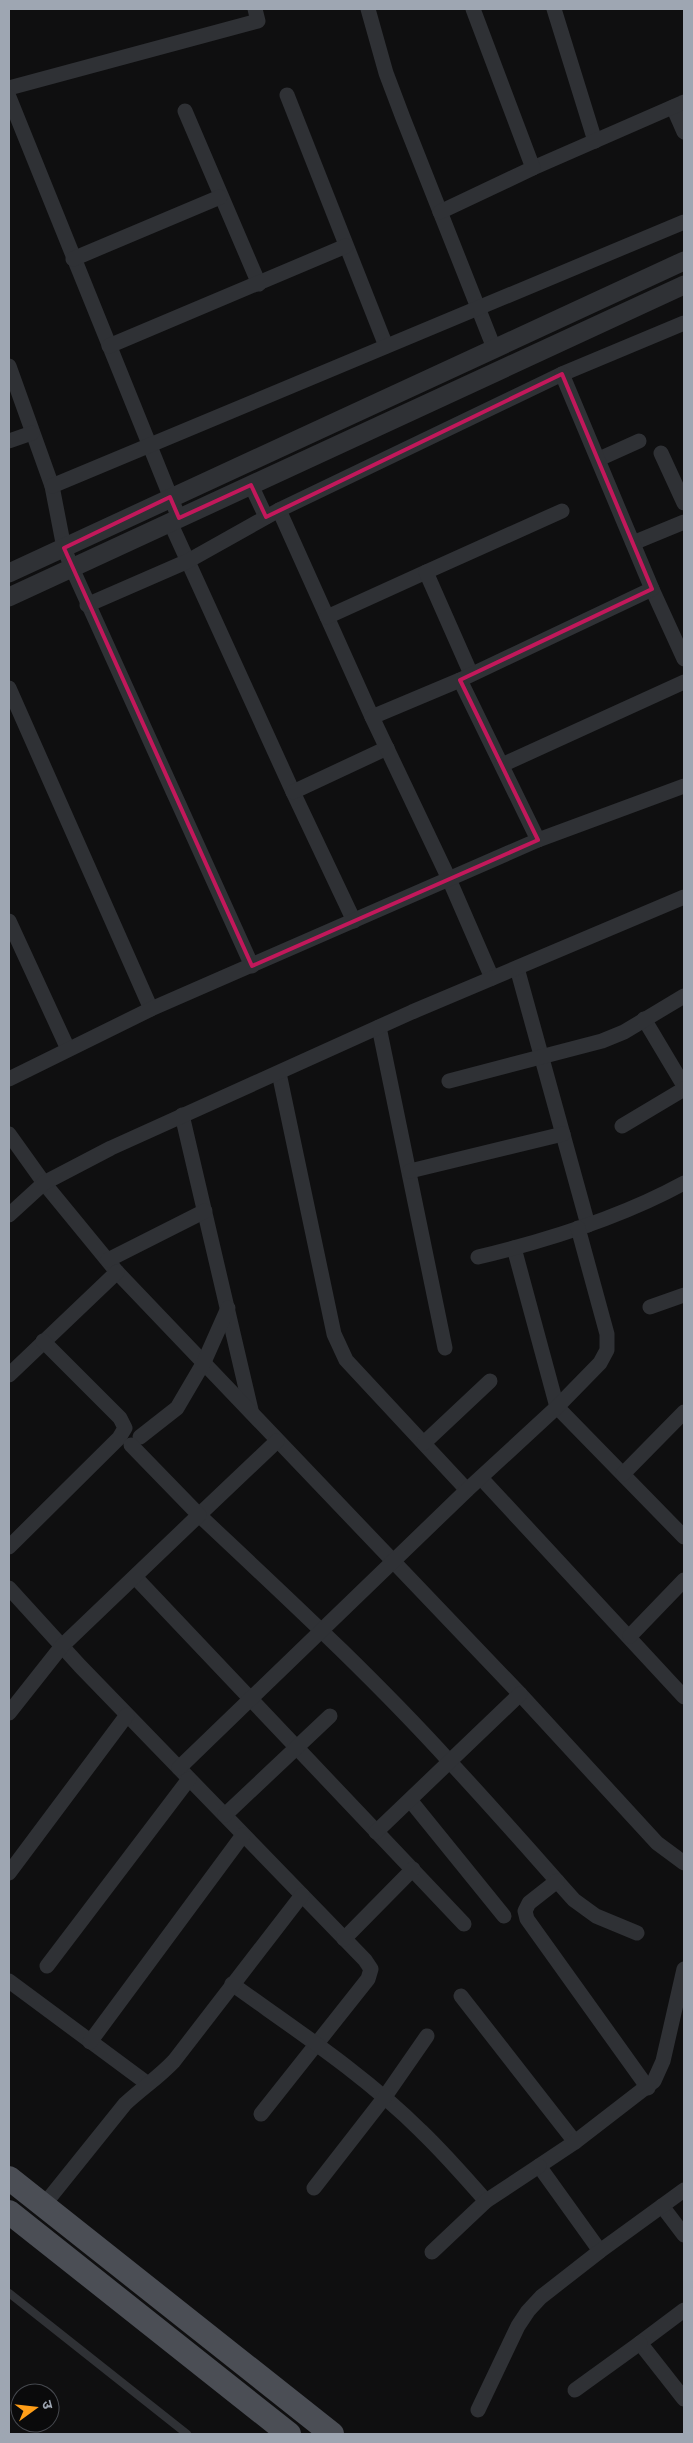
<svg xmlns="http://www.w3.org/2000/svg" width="693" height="2443" font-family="'DejaVu Sans','Noto Sans Devanagari',sans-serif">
  <rect width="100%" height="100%" fill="#0f0f10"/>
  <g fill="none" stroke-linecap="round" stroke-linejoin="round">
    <polyline stroke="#2f3135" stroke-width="8" points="9,2293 187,2434"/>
    <g stroke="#2f3135" stroke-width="15">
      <polyline points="368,9 386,73 403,118 494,348"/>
      <polyline points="554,9 595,141"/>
      <polyline points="9,88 258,21 255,9"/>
      <polyline points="287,95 386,346"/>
      <polyline points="9,97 179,518"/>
      <polyline points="673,107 684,132"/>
      <polyline points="185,111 259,284"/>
      <polyline points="533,168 684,102"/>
      <polyline points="440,212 533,168 473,9"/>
      <polyline points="73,259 220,197"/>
      <polyline points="109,346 346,246"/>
      <polyline points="9,366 52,486 64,548 72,568 252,966"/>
      <polyline points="9,441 32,433"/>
      <polyline points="661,453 684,503"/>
      <polyline points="599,459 639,441"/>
      <polyline points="251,485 266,517"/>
      <polyline points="52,486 684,222"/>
      <polyline points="279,510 372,717"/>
      <polyline points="170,522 293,792 354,921"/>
      <polyline points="633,543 684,522"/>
      <polyline points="652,589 684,659"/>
      <polyline points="87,605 188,561 279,510 562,374 684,323"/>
      <polyline points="327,617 426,572"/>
      <polyline points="471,674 426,572 562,511"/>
      <polyline points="460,680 538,840"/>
      <polyline points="9,688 151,1009"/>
      <polyline points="502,765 684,682"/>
      <polyline points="293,792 387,748"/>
      <polyline points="9,921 68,1049"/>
      <polyline points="517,968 588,1225"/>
      <polyline points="492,978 449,879 372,717 460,680 652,589 562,374"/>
      <polyline points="644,1019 684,1086"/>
      <polyline points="379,1027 445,1348"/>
      <polyline points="279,1073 334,1334 346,1360 467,1490"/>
      <polyline points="9,1079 151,1009 538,840 684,786"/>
      <polyline points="449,1081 602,1041 624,1032 684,996"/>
      <polyline points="182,1115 251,1410"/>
      <polyline points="622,1126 684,1089"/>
      <polyline points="9,1134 44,1183 117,1272 520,1694 657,1843 684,1863"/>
      <polyline points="410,1171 563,1134"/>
      <polyline points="9,1215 44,1183 111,1148 412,1012 684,897"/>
      <polyline points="514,1248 557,1407 684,1537"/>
      <path d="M 478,1257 C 549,1240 620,1218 684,1183"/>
      <polyline points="108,1260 205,1211"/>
      <polyline points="650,1307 684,1295"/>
      <polyline points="9,1375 117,1272"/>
      <polyline points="140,1437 177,1408 204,1362 228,1308"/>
      <path d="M 277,1441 L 199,1515 C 284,1595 371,1675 450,1762 C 492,1807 533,1854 574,1900 L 596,1916 L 637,1933"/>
      <polyline points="424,1443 490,1381"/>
      <polyline points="623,1474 684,1412"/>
      <polyline points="481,1478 684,1697"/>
      <polyline points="9,1547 119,1438 125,1428 120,1418 43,1341"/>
      <polyline points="135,1577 464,1924"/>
      <polyline points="9,1588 80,1666 365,1960 371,1969 368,1979 261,2114"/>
      <polyline points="630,1636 684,1580"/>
      <polyline points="9,1713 62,1646 199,1515 131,1445"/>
      <polyline points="179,1768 467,1490 557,1407 600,1363 607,1350 607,1334 578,1228"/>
      <polyline points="410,1800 504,1916"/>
      <polyline points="225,1815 330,1716"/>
      <polyline points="376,1832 520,1694"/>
      <polyline points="9,1873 127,1715"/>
      <polyline points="557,1881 529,1903 525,1911 527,1919 648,2088"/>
      <polyline points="344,1939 413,1869"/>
      <polyline points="47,1966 189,1779"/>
      <polyline points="9,1981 148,2084"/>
      <path d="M 232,1984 C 296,2030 365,2075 421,2131 C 444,2153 465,2177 486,2201"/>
      <polyline points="461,1996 575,2142"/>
      <polyline points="90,2042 243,1835"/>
      <polyline points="314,2188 384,2098 427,2036"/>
      <path d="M 43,2206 L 125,2104 C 141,2089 159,2077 174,2061 L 302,1895"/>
      <polyline points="662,2206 684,2235"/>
      <polyline points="600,2251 539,2166 575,2142 654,2081 663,2061 684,1969"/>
      <polyline points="432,2252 486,2201 539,2166"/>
      <polyline points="684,2310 640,2343 684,2399"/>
      <polyline points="575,2390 640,2343"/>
      <polyline points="478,2410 518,2326 528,2311 541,2297 600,2251 684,2190"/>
    </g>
    <g stroke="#2f3135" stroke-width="19">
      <polyline points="9,573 684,261"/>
      <polyline points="9,597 684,285"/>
    </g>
    <g stroke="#4b4e55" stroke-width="24">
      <polyline points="9,2178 332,2434"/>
      <polyline points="9,2212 289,2434"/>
    </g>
  </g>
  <path fill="none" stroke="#c2185b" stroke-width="4" stroke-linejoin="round" d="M 562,374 L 652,589 L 460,680 L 538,840 L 252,966 L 64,548 L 170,497 L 179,518 L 251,485 L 266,517 Z"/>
  <rect width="693" height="2443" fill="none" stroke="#9ea6b2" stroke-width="20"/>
  <g transform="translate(35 2408) rotate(75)"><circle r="24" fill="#0a0a0b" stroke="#45484e"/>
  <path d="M0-4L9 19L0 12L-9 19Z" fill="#ff9e18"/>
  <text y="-8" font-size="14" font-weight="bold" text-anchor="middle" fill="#9ea6b2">उ</text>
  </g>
</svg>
